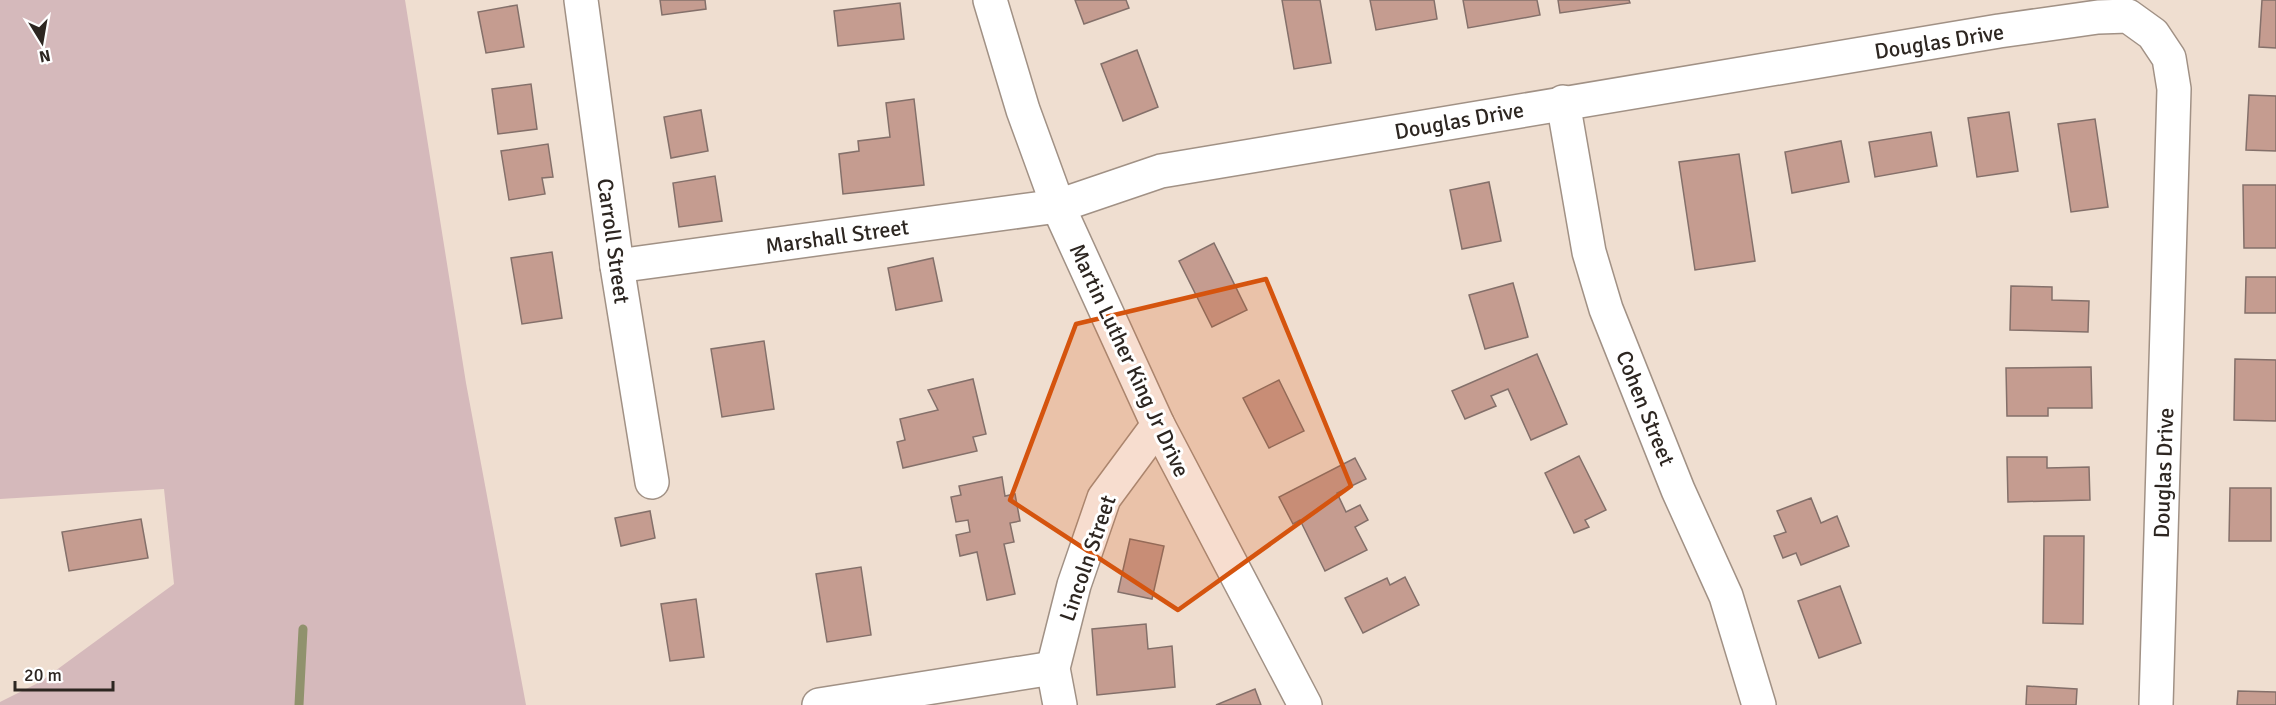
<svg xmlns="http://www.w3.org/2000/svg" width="2276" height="705" font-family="Signika,sans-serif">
  <rect width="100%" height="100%" fill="#efded0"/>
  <polygon fill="#d5b9bb" points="0,0 405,0 466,383 526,705 0,705 0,702 40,682 174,584 164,489 0,499"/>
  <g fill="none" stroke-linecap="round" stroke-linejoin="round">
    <polyline stroke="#90926d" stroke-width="9" points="299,705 303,629"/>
  </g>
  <g fill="#c59c90" stroke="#84706a" stroke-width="1.5">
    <polygon points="660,0 705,0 706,9 662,15"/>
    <polygon points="1075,0 1126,0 1129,8 1084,24"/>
    <polygon points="1282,0 1320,0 1331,63 1294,69"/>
    <polygon points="1370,0 1434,0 1437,19 1376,30"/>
    <polygon points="1463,0 1537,0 1540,15 1468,28"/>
    <polygon points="1558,0 1629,0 1630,3 1560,13"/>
    <polygon points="2262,0 2276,0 2276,48 2259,47"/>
    <polygon points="900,3 904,39 838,46 834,11"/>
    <polygon points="517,5 524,47 486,53 478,12"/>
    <polygon points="1137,50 1158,107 1123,121 1101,64"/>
    <polygon points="531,84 537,129 498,134 492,89"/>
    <polygon points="2249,95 2276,96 2276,151 2246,150"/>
    <polygon points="914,99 924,185 843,194 839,154 859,151 858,141 890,137 886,103"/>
    <polygon points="701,110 708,151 671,158 664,117"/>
    <polygon points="2009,112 2018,171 1977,177 1968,118"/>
    <polygon points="2095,119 2108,207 2071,212 2058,124"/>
    <polygon points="1931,132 1937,166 1875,177 1869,142"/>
    <polygon points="1841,141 1849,182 1792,193 1785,152"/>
    <polygon points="548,144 553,177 542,178 545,194 509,200 501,151"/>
    <polygon points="1739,154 1755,261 1695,270 1679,162"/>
    <polygon points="715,176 722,221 679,227 673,183"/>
    <polygon points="1489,182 1501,241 1462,249 1450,190"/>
    <polygon points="2243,185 2276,185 2276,248 2244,248"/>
    <polygon points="1214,243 1247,310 1212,327 1179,261"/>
    <polygon points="552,252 562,318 522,324 511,258"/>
    <polygon points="933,258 942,301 896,310 888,268"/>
    <polygon points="2246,277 2276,277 2276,313 2245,313"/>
    <polygon points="1513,283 1528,337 1485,349 1469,295"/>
    <polygon points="2011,286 2052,287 2052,300 2089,301 2088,332 2010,330"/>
    <polygon points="764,341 774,409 722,417 711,349"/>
    <polygon points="1537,354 1567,424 1531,440 1508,389 1491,396 1496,406 1465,419 1452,391"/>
    <polygon points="2235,359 2276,360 2276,421 2234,420"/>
    <polygon points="2091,367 2092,408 2048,408 2048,416 2007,416 2006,368"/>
    <polygon points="973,379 986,434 973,437 977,451 903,468 897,442 905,440 900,419 938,410 928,390"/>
    <polygon points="1279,380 1304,431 1269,448 1243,398"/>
    <polygon points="1579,456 1606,510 1585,520 1589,527 1574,533 1545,473"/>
    <polygon points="2007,457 2047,457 2047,468 2089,467 2090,500 2008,502"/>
    <polygon points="1355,458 1366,479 1337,493 1346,512 1360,505 1368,520 1355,527 1367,550 1325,571 1300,520 1293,524 1279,497"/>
    <polygon points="1002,477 1005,496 1015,494 1020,521 1010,523 1014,542 1004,544 1015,594 987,600 977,552 960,556 956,535 970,532 968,520 956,522 951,497 961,495 959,486"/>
    <polygon points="2230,488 2271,488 2271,541 2229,541"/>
    <polygon points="1811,498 1821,523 1837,516 1849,546 1801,565 1796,553 1783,558 1774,536 1786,532 1777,511"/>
    <polygon points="650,511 655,538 621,546 615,518"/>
    <polygon points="141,519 148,558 69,571 62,532"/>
    <polygon points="2044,536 2084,536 2083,624 2043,623"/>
    <polygon points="1130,539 1164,546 1152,599 1118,592"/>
    <polygon points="861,567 871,635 827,642 816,574"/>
    <polygon points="1405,577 1419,605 1363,633 1345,598 1387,578 1390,585"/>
    <polygon points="1840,586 1861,643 1819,658 1798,601"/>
    <polygon points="696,599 704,657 670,661 661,604"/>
    <polygon points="1146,624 1148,649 1172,646 1175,687 1097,695 1092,629"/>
    <polygon points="2027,686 2077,689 2076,705 2026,705"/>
    <polygon points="1255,689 1261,705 1216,705"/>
    <polygon points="2238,691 2276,692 2276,705 2237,705"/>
  </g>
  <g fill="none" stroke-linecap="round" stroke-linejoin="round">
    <g stroke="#a19185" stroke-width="36">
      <g id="minor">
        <polyline points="581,0 617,266 652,482"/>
        <polyline points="990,0 1023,110 1058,206 1158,425 1305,705"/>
        <polyline points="1563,102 1589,252 1606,309 1678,490 1726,596 1759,705"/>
        <polyline points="617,266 1058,206 1161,171 1999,31 2098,17 2128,16 2153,34 2169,58 2174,89 2156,705"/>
        <polyline points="819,705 1053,668"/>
        <polyline points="1060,705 1053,668 1074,585 1104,498 1158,425"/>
      </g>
    </g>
    <use href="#minor" stroke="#fff" stroke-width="33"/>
  </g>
  <path fill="#d5540e" fill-opacity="0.2" stroke="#d5540e" stroke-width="4.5" stroke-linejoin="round" d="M 1266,279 L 1351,486 L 1178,610 L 1010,500 L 1076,324 Z"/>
  <g text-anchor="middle" stroke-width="6" stroke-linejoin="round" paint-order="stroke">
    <g font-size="22" fill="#2d2621" stroke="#fff">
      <text transform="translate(1939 41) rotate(-9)" y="8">Douglas Drive</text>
      <text transform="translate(1459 120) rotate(-10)" y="8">Douglas Drive</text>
      <text transform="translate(837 236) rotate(-8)" y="8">Marshall Street</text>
      <text transform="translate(614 241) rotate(82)" y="8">Carroll Street</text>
      <text transform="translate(1130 360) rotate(65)" y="8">Martin Luther King Jr Drive</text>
      <text transform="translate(1646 408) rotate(68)" y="8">Cohen Street</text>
      <text transform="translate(2163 473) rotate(-88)" y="8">Douglas Drive</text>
      <text transform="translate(1087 558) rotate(-71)" y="8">Lincoln Street</text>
    </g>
  </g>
  <g transform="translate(42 42) rotate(169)" stroke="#ffffff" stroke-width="4.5" paint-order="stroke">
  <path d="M0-4.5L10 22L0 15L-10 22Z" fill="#2d2621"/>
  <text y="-9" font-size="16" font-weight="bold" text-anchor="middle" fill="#2d2621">N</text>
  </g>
  <path d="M15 681v9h98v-9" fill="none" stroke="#2d2621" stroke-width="3"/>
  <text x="24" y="681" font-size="18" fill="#2d2621" stroke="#ffffff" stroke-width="4.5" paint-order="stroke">20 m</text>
</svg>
